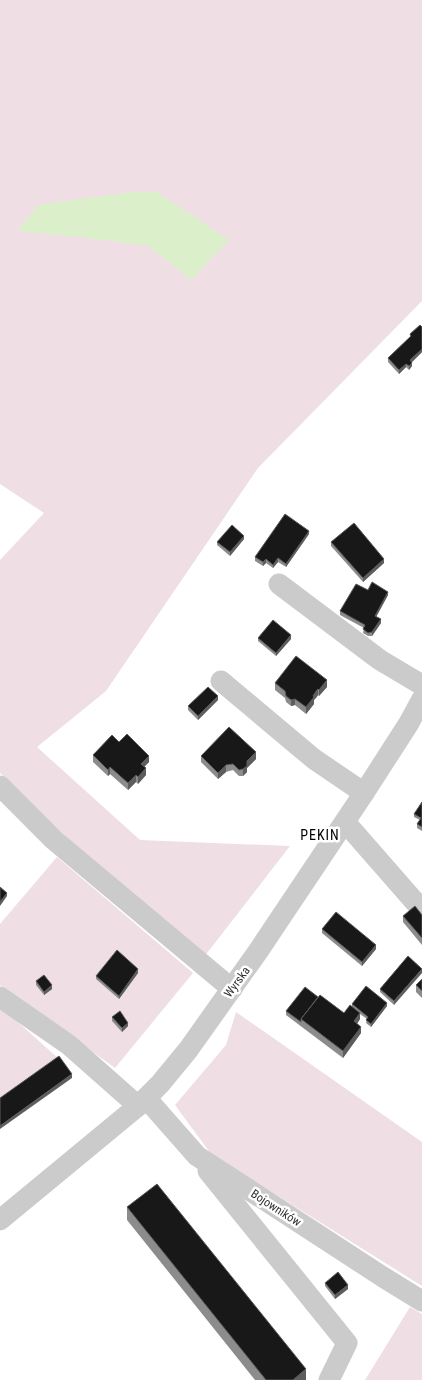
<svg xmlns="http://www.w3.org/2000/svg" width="422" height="1380" font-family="'Roboto Condensed',sans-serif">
  <rect width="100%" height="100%" fill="#fff"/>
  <g fill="#efdfe5">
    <polygon points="0,0 422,0 422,301 258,468 106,691 37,747 140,840 290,846 204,957 69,840 0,773 0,560 44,513 0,484"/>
    <polygon points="57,857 193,973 115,1068 0,985 0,924"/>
    <polygon points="0,1006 59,1059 0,1102"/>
    <polygon points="236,1012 422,1142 422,1286 211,1154 175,1105 226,1045"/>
    <polygon points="410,1307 422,1314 422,1380 365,1380"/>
  </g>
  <polygon fill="#dbefca" points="133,192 157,192 229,240 191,280 149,246 87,238 18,231 38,205"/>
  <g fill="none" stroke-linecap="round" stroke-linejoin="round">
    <g stroke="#cbcbcb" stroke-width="21">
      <polyline points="279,584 380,660 422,685"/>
      <polyline points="221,681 314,759 364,793"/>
      <polyline points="0,786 54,840 232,989"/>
      <polyline points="345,822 422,910"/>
      <polyline points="0,997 69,1045 138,1106"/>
      <polyline points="146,1098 197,1156 383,1277 422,1301"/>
      <polyline points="208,1171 347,1343 329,1380"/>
      <polyline points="0,1220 138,1106 160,1084 188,1050 259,950 364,793 409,723 422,699"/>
    </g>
  </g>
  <g fill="#8c8c8c">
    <polygon points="422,327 422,352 412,362 412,366 409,370 406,367 399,374 388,362 388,358 410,337 410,334"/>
    <polygon points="309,534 286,567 278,562 273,568 266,563 263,566 255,561 255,557"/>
    <polygon points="244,539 230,556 217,545 217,542"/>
    <polygon points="331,542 384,563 363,582 331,546"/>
    <polygon points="368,590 388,595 376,617 381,623 372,636 368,636 363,633 364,628 340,615 340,611"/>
    <polygon points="258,638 291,639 276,656 258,641"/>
    <polygon points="275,683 327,687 319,696 318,695 317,697 314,700 314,704 306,714 295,705 291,706 286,702 285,698 275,690"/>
    <polygon points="218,700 198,720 188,710 188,706"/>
    <polygon points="119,742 149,762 144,767 146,775 138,784 136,782 128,790 110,774 108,776 93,762 93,755"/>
    <polygon points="201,756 256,759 247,768 247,772 243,776 239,776 233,770 226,772 218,779 201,762"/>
    <polygon points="422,802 422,831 417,828 417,824 420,820 414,817 414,814"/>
    <polygon points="422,915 422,945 403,922 403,916"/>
    <polygon points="322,929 376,949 362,966 322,933"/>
    <polygon points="408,956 394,1005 380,992 380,989"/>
    <polygon points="138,973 119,999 96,979 96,976"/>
    <polygon points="422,979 422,998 416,992 416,985"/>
    <polygon points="36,981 52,989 44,995 36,985"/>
    <polygon points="318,997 344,1013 352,1006 352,1004 387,1006 371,1027 366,1023 367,1019 360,1014 360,1019 357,1024 361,1033 343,1058 286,1015 286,1011"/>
    <polygon points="112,1017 128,1026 122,1032 112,1021"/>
    <polygon points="127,1207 306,1380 255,1380 127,1220"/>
    <polygon points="325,1283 348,1289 335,1299 325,1286"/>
  </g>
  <g fill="#5d5d5d">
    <polygon points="422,349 422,352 410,364 410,360"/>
    <polygon points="412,363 412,366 409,370 409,366"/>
    <polygon points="406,364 406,367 399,374 399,370"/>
    <polygon points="309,531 309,534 286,567 286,564"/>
    <polygon points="244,536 244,539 230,556 230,552"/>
    <polygon points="278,558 278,562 273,568 273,565"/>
    <polygon points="266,559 266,563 263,566 263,562"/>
    <polygon points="384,559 384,563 363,582 363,578"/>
    <polygon points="388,592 388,595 375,619 375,616"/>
    <polygon points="381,619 381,623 372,636 372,632"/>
    <polygon points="291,635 291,639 276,656 276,653"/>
    <polygon points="327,680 327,687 319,696 319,690"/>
    <polygon points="318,689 318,695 314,700 314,704 306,714 306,707"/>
    <polygon points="218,696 218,700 198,720 198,716"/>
    <polygon points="295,699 295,705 291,706 291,700"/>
    <polygon points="256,752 256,759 247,768 247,761"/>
    <polygon points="149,756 149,762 141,770 141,764"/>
    <polygon points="226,765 226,772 218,779 218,773"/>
    <polygon points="247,766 247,772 243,776 243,769"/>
    <polygon points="110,767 110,774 108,776 108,770"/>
    <polygon points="146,768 146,775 138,784 138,777"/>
    <polygon points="136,775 136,782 128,790 128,783"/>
    <polygon points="7,893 7,896 0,906 0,902"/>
    <polygon points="376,945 376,949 362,966 362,962"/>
    <polygon points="138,969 138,973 119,999 119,996"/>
    <polygon points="422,969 422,973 394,1005 394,1001"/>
    <polygon points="52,985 52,989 44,995 44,992"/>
    <polygon points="387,1003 387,1006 371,1027 371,1024"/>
    <polygon points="360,1013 360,1019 354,1028 354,1021"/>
    <polygon points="128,1023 128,1026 122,1032 122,1028"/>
    <polygon points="361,1027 361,1033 343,1058 343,1051"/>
    <polygon points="72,1074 72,1078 0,1129 0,1126"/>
    <polygon points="348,1285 348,1289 335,1299 335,1295"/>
    <polygon points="306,1369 306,1380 293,1380"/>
  </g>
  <g fill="#181818" stroke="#5d5d5d">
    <polygon points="420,325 422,327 422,349 410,360 412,363 409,366 406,364 399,370 388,358 411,336 410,334"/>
    <polygon points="285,514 309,531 286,564 278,558 273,565 266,559 263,562 255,557"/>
    <polygon points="354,523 384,559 363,578 331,542"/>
    <polygon points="232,525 244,536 230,552 217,542"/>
    <polygon points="372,582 388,592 375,616 381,619 372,632 368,633 363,629 365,625 340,611 356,584 368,590"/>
    <polygon points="273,620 291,635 276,653 258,638"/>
    <polygon points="296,656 327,680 319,690 318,689 317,690 313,696 314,697 306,707 295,699 291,700 286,696 285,691 275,683"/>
    <polygon points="208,687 218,696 198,716 188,706"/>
    <polygon points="229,727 256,752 247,761 247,766 243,769 239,770 233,764 226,765 218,773 201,756"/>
    <polygon points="127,734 149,756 141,764 146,768 138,777 136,775 128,783 110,767 108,770 93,755 112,735 119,742"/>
    <polygon points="422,802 422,827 417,824 421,818 414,814"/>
    <polygon points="0,887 7,893 0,902"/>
    <polygon points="415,906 422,915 422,938 403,916"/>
    <polygon points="336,912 376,945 362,962 322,929"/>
    <polygon points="117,950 138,969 119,996 96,976"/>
    <polygon points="408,956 422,969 394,1001 380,989"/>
    <polygon points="44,975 52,985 44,992 36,981"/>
    <polygon points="422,979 422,991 416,985"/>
    <polygon points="366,986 387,1003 371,1024 366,1020 368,1017 352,1004"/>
    <polygon points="305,987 318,997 301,1019 301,1022 286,1011"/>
    <polygon points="320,995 344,1013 350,1005 360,1013 354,1021 361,1027 343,1051 301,1019"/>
    <polygon points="120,1011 128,1023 122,1028 112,1017"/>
    <polygon points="59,1056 72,1074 0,1126 0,1098"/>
    <polygon points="157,1184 306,1369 293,1380 266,1380 127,1207"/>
    <polygon points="338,1272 348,1285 335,1295 325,1283"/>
  </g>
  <g text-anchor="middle" stroke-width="5" stroke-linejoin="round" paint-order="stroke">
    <g font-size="12" fill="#313131" stroke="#fff">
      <text transform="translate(237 982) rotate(-54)" y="4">Wyrska</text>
      <text transform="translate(276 1208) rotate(33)" y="4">Bojowników</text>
    </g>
    <g font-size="14" letter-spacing="1" fill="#000" stroke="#fff">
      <text x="320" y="840">PEKIN</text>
    </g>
  </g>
</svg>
